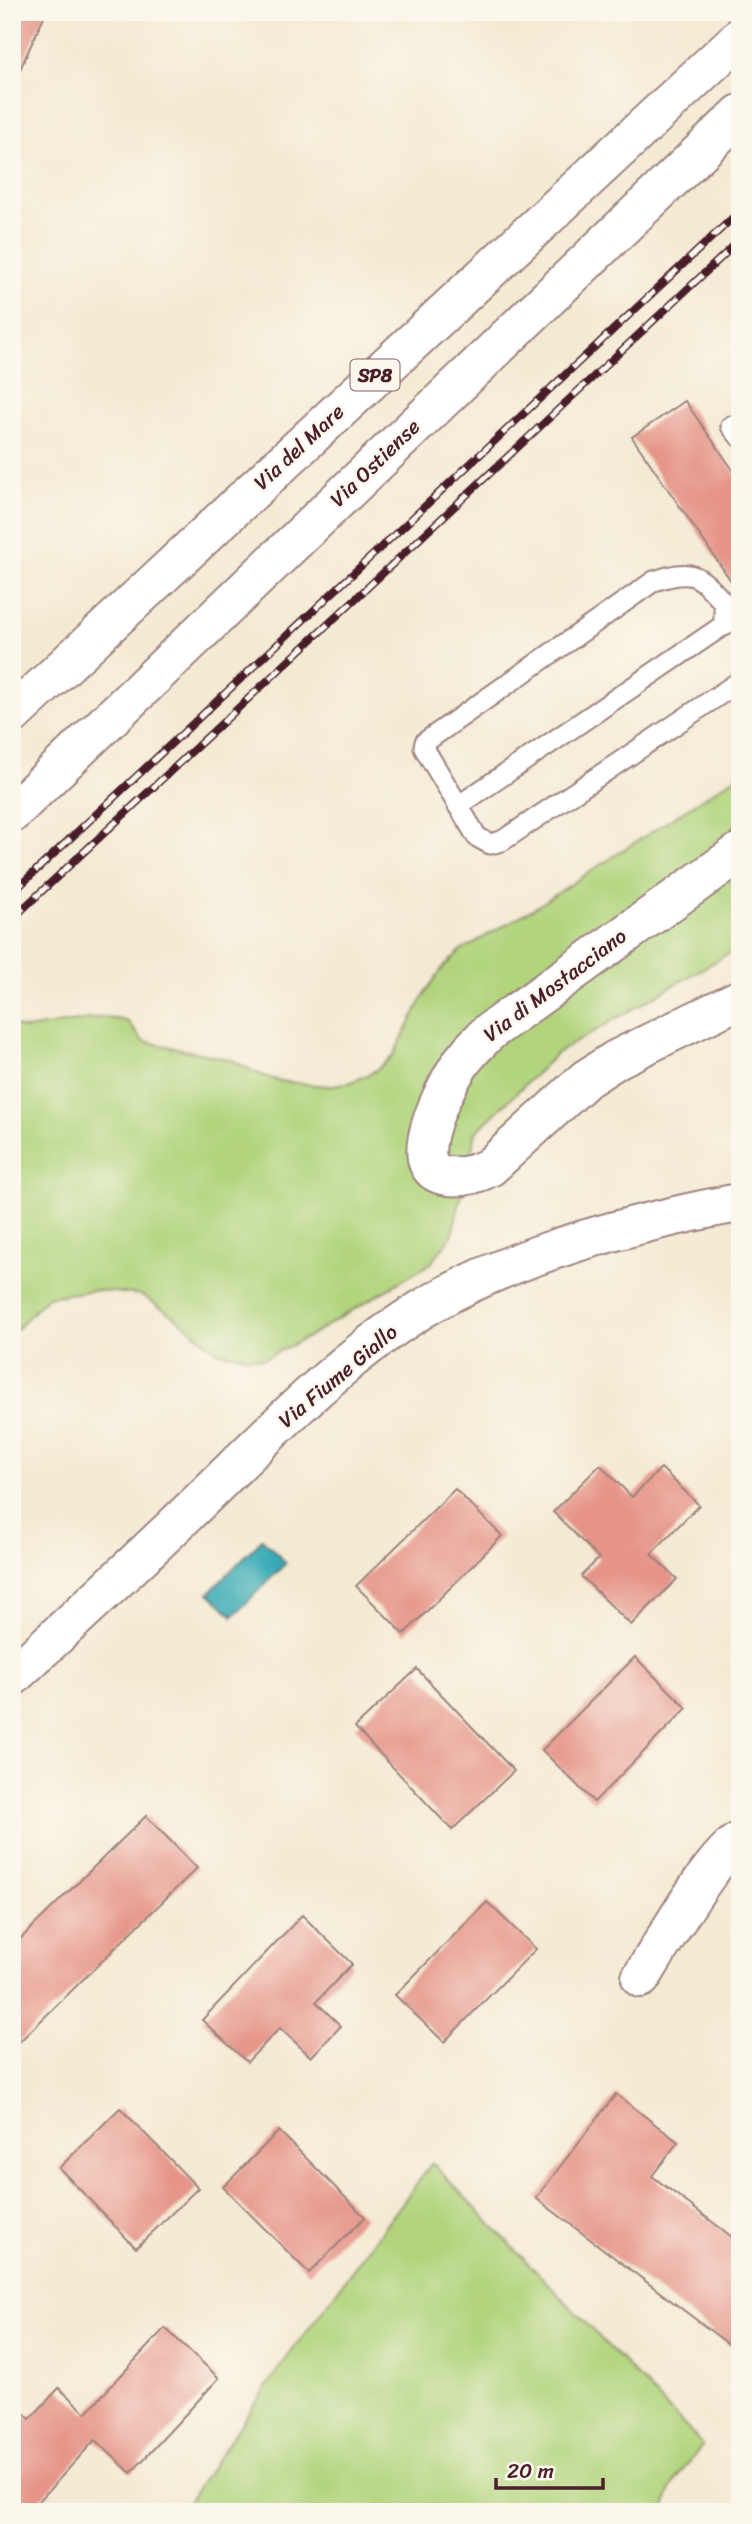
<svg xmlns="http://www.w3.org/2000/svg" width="752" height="2524" font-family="Sriracha,sans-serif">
  <rect width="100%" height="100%" fill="#fbf7ec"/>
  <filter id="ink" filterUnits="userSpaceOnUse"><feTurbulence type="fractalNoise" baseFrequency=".0143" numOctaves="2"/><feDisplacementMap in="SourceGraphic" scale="14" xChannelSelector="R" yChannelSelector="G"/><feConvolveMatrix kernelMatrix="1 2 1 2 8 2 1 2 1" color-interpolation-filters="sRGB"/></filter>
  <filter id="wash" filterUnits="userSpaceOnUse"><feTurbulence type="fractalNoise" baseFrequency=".00686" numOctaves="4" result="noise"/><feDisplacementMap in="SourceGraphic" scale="28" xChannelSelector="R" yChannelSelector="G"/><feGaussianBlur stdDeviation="1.57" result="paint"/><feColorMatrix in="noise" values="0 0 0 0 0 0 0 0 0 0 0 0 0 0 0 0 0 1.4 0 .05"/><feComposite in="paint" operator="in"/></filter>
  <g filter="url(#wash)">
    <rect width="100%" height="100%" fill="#f4ead3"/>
    <g fill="#b1d47d" stroke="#7e7a54" stroke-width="2">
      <polygon points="740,774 740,947 557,1053 476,1132 452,1235 431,1263 308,1337 263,1359 218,1352 181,1321 141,1295 95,1290 47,1297 12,1334 12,1026 26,1029 102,1017 127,1021 143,1041 232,1060 254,1072 278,1081 327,1086 352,1082 375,1071 393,1056 427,990 442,969 460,951 536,907"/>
      <path d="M 432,2163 L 703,2445 C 687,2465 666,2486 665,2512 L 181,2512 L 278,2370 Z"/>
    </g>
    <polygon fill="#39aab5" stroke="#426470" stroke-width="2" points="262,1539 286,1563 233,1616 209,1593"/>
    <g id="blocks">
      <g fill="#e69488">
        <polygon points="12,12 46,12 12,87"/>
        <polygon points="685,401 740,480 740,585 736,588 632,437"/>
        <polygon points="600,1465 632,1497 661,1468 699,1505 651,1554 677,1579 631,1625 581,1576 599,1558 553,1512"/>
        <polygon points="455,1489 502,1536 404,1634 356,1586"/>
        <polygon points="635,1657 687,1708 594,1802 542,1750"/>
        <polygon points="417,1669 514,1771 452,1830 355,1727"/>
        <polygon points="146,1816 197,1868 12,2049 12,1947"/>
        <polygon points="487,1902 536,1949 444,2042 395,1995"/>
        <polygon points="302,1915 352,1964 316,2002 341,2026 311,2057 280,2028 247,2062 202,2020"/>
        <polygon points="616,2094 678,2142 652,2176 740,2243 740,2353 536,2198"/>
        <polygon points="120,2108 198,2188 136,2248 59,2168"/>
        <polygon points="279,2131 365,2217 309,2273 223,2187"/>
        <polygon points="165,2328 219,2378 131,2473 95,2440 29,2512 12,2512 12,2402 30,2419 59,2388 86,2413"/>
      </g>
    </g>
  </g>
  <g filter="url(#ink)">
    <use href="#blocks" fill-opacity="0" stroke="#9f847f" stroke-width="2"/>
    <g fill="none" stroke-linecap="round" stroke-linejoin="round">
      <g stroke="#9f847f" stroke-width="23">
        <g id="service">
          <polyline points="731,426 740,437"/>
          <path d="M 724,626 L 724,603 C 698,574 693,568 654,581 L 425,742 L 424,748 L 477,837 L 490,844 L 502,841 L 740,681"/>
          <polyline points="458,806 740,614"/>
        </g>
      </g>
      <g stroke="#9f847f" stroke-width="42">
        <g id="minor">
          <path d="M 740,852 L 489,1032 C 477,1044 465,1055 457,1069 C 444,1089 404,1167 443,1175 C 460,1179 475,1175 490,1167 L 586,1079 L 617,1059 L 740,999"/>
          <path d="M 12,1677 C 77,1617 142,1558 205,1496 C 277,1426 347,1352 434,1302 C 500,1265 569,1242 642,1224 C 674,1216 707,1208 740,1203"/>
          <path d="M 641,1978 C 659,1950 714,1852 740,1841"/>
        </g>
      </g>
      <g stroke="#9f847f" stroke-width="42">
        <polyline id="secondary" points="12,813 740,114"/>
      </g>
      <g stroke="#9f847f" stroke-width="42">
        <polyline id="primary" points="12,715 740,37"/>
      </g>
      <use href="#service" stroke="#fff" stroke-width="19"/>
      <use href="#minor" stroke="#fff" stroke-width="38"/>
      <use href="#secondary" stroke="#fff" stroke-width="38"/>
      <use href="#primary" stroke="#fff" stroke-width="38"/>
      <g stroke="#4a1f2b" stroke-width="8">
        <g id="rail">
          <polyline points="12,893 740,211"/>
          <polyline points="12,919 740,240"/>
        </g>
      </g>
      <use href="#rail" stroke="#fbf7ec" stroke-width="5" stroke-dasharray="16" stroke-linecap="butt"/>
    </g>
  </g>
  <g text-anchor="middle" stroke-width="5" stroke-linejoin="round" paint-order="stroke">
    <rect fill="#fbf7ec" stroke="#7f6065" stroke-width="2" x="350.5" y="359.5" width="49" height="31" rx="5"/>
    <g font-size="19" font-weight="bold" fill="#4a1f2b">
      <text x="375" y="382">SP8</text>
    </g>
    <g font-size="21" fill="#4a1f2b" stroke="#fbf7ec">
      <text transform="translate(299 447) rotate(-43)" y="7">Via del Mare</text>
      <text transform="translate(375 463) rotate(-44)" y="7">Via Ostiense</text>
      <text transform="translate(555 985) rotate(-37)" y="7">Via di Mostacciano</text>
      <text transform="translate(338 1376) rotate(-40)" y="7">Via Fiume Giallo</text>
    </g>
  </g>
  <rect width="752" height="2524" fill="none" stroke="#fbf7ec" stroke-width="42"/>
  <path d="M496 2478v10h107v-10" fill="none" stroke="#4a1f2b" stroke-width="3.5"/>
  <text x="507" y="2478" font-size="21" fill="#4a1f2b" stroke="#fbf7ec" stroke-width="5" paint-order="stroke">20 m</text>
</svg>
